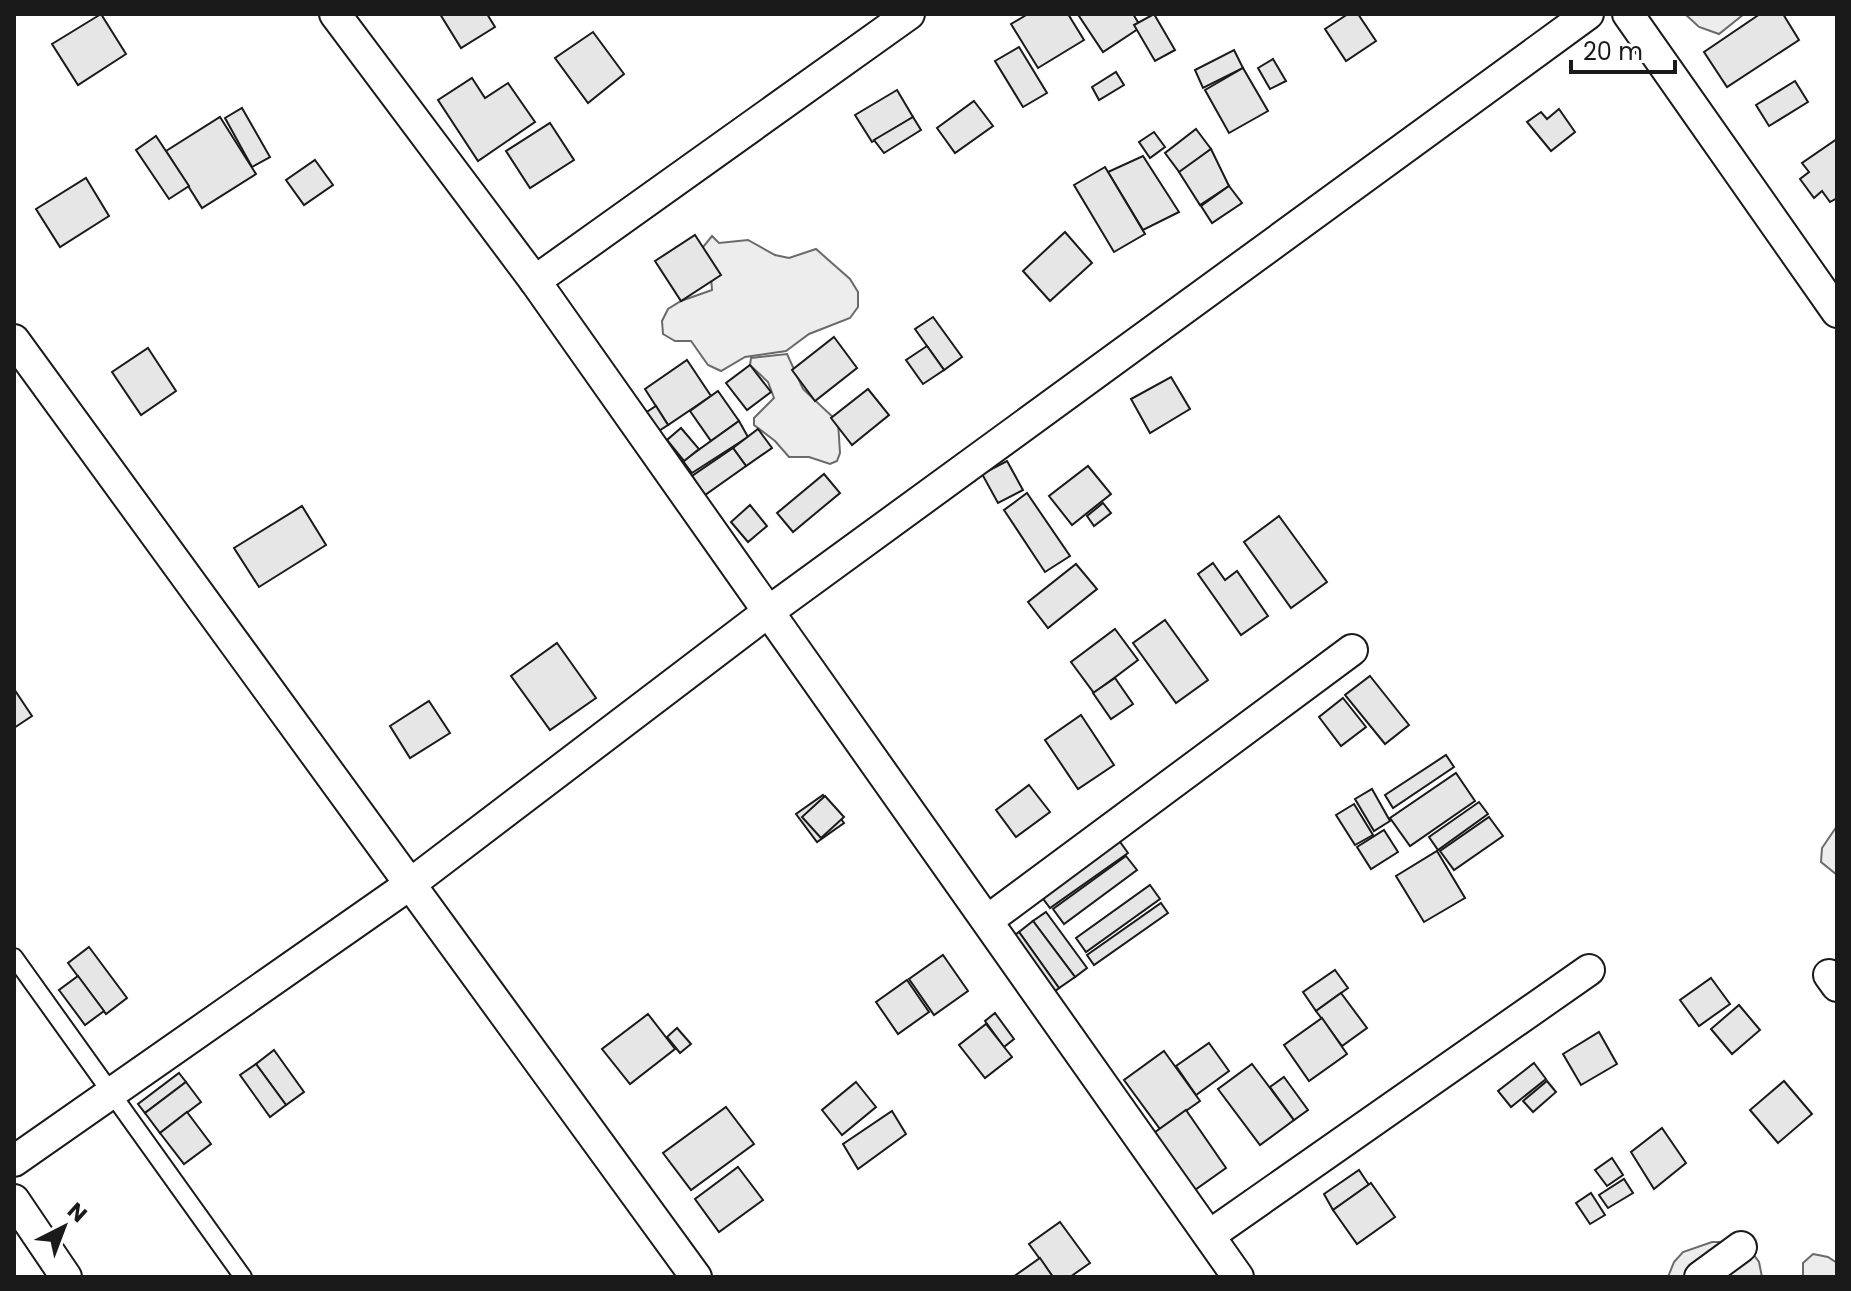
<svg xmlns="http://www.w3.org/2000/svg" width="1851" height="1291" font-family="Poppins,sans-serif">
  <rect width="100%" height="100%" fill="#fff"/>
  <g fill="#ededed" stroke="#6a6a6a" stroke-width="2">
    <polygon points="1685,14 1744,14 1719,34 1699,27"/>
    <polygon points="712,236 719,243 748,240 775,255 789,258 816,249 850,279 858,292 858,307 850,318 809,334 786,351 745,357 721,371 708,365 691,341 675,341 663,334 662,321 668,309 681,301 712,290 711,276 705,262 703,247"/>
    <polygon points="787,354 803,389 838,422 840,453 837,461 830,464 809,457 789,457 775,441 754,425 754,418 774,398 768,382 750,365 751,358"/>
    <polygon points="1837,826 1837,875 1821,862 1822,848"/>
    <polygon points="1712,1242 1727,1242 1750,1250 1759,1262 1762,1277 1668,1277 1674,1262 1683,1252"/>
    <polygon points="1813,1254 1828,1257 1837,1263 1837,1277 1803,1277 1803,1263"/>
  </g>
  <g fill="#e6e6e6" stroke="#1a1a1a" stroke-width="2">
    <polygon points="101,14 126,54 78,85 52,44"/>
    <polygon points="440,14 487,14 495,27 461,48"/>
    <polygon points="1028,14 1068,14 1084,40 1038,68 1011,24"/>
    <polygon points="1082,14 1133,14 1141,27 1103,52 1079,16"/>
    <polygon points="1154,14 1175,50 1155,61 1134,25"/>
    <polygon points="1348,14 1358,14 1376,41 1346,61 1325,29"/>
    <polygon points="1760,14 1783,14 1799,40 1727,87 1704,52"/>
    <polygon points="593,32 624,74 588,103 555,58"/>
    <polygon points="1019,47 1047,93 1023,107 995,61"/>
    <polygon points="1234,50 1243,68 1203,88 1195,70"/>
    <polygon points="1273,59 1286,81 1270,89 1258,68"/>
    <polygon points="1243,68 1268,111 1229,133 1205,90"/>
    <polygon points="1116,72 1124,85 1099,100 1092,87"/>
    <polygon points="472,78 485,98 508,83 535,122 478,161 438,100"/>
    <polygon points="1795,81 1808,102 1769,126 1756,105"/>
    <polygon points="897,90 913,117 872,142 855,115"/>
    <polygon points="974,101 993,126 955,153 937,128"/>
    <polygon points="242,108 270,157 252,167 225,118"/>
    <polygon points="1559,109 1575,132 1551,151 1527,122 1541,112 1547,119"/>
    <polygon points="220,117 256,174 202,208 166,151"/>
    <polygon points="913,117 921,130 884,153 874,140"/>
    <polygon points="550,123 574,160 530,188 506,151"/>
    <polygon points="1196,129 1211,149 1180,173 1165,153"/>
    <polygon points="1154,132 1165,147 1150,158 1139,142"/>
    <polygon points="156,136 189,186 169,199 136,150"/>
    <polygon points="1837,139 1837,198 1830,202 1822,191 1814,198 1800,179 1809,172 1802,163"/>
    <polygon points="1211,149 1229,186 1200,205 1179,172"/>
    <polygon points="1143,156 1179,212 1143,230 1108,172"/>
    <polygon points="315,160 333,185 304,205 286,180"/>
    <polygon points="1105,167 1145,234 1114,252 1074,185"/>
    <polygon points="86,178 109,216 60,247 36,209"/>
    <polygon points="1229,186 1242,203 1212,223 1201,206"/>
    <polygon points="1065,232 1092,263 1050,301 1023,271"/>
    <polygon points="695,235 721,275 681,301 655,261"/>
    <polygon points="933,317 962,357 944,370 915,329"/>
    <polygon points="834,337 857,368 815,401 792,370"/>
    <polygon points="927,346 944,370 923,384 906,360"/>
    <polygon points="148,348 176,391 141,415 112,372"/>
    <polygon points="687,360 711,396 668,425 645,389"/>
    <polygon points="750,365 771,392 747,410 726,383"/>
    <polygon points="1171,377 1190,409 1150,433 1131,399"/>
    <polygon points="868,389 889,415 852,445 831,418"/>
    <polygon points="718,391 739,421 711,441 690,411"/>
    <polygon points="656,406 668,425 654,434 642,415"/>
    <polygon points="739,421 748,437 692,473 683,461"/>
    <polygon points="681,428 699,449 684,461 667,440"/>
    <polygon points="758,429 772,448 746,466 733,448"/>
    <polygon points="733,448 746,466 705,495 692,476"/>
    <polygon points="1007,461 1023,490 998,503 982,474"/>
    <polygon points="1088,466 1111,494 1072,525 1049,496"/>
    <polygon points="824,474 840,493 793,532 777,513"/>
    <polygon points="1027,493 1070,556 1045,572 1004,510"/>
    <polygon points="1103,503 1111,513 1094,526 1087,516"/>
    <polygon points="750,505 767,526 748,542 731,522"/>
    <polygon points="302,506 326,545 259,587 234,548"/>
    <polygon points="1279,516 1327,582 1291,608 1244,542"/>
    <polygon points="1213,563 1225,580 1237,571 1268,616 1241,635 1198,574"/>
    <polygon points="1076,564 1097,589 1048,628 1028,602"/>
    <polygon points="1165,620 1208,680 1176,703 1133,643"/>
    <polygon points="1115,629 1138,660 1094,693 1071,662"/>
    <polygon points="557,643 596,698 550,730 511,676"/>
    <polygon points="1370,676 1409,725 1385,744 1345,695"/>
    <polygon points="1115,678 1133,704 1111,719 1093,693"/>
    <polygon points="14,689 32,716 14,728"/>
    <polygon points="1343,698 1366,727 1341,746 1319,717"/>
    <polygon points="429,701 450,733 410,758 390,726"/>
    <polygon points="1081,715 1114,765 1078,789 1045,740"/>
    <polygon points="1446,755 1454,767 1393,808 1385,795"/>
    <polygon points="1456,773 1475,801 1410,846 1390,818"/>
    <polygon points="1029,785 1050,812 1016,837 996,810"/>
    <polygon points="1372,789 1390,821 1374,831 1355,799"/>
    <polygon points="823,795 844,823 817,842 796,814"/>
    <polygon points="825,796 844,817 821,838 802,817"/>
    <polygon points="1479,802 1488,814 1438,850 1429,837"/>
    <polygon points="1354,804 1373,835 1355,845 1336,815"/>
    <polygon points="1489,817 1503,836 1454,870 1440,851"/>
    <polygon points="1384,830 1398,852 1371,869 1357,847"/>
    <polygon points="1118,839 1128,853 1050,908 1041,896"/>
    <polygon points="1437,851 1465,898 1424,922 1396,876"/>
    <polygon points="1126,856 1137,870 1064,924 1053,909"/>
    <polygon points="1150,885 1160,899 1086,952 1076,938"/>
    <polygon points="1161,903 1168,913 1094,965 1087,955"/>
    <polygon points="1046,912 1087,968 1075,977 1033,921"/>
    <polygon points="1033,921 1075,977 1059,988 1019,932"/>
    <polygon points="1019,932 1059,988 1049,996 1008,940"/>
    <polygon points="89,947 127,998 106,1014 68,963"/>
    <polygon points="943,955 968,991 934,1015 909,979"/>
    <polygon points="1335,970 1348,988 1316,1011 1303,992"/>
    <polygon points="78,976 104,1011 85,1025 59,990"/>
    <polygon points="1711,978 1730,1004 1699,1026 1680,1000"/>
    <polygon points="907,980 929,1012 898,1034 876,1002"/>
    <polygon points="1341,993 1367,1028 1342,1046 1316,1011"/>
    <polygon points="1739,1005 1760,1030 1732,1054 1711,1029"/>
    <polygon points="995,1013 1014,1039 1004,1047 985,1021"/>
    <polygon points="648,1014 675,1049 630,1084 602,1049"/>
    <polygon points="1322,1018 1347,1054 1309,1081 1284,1045"/>
    <polygon points="986,1024 1012,1057 985,1078 959,1045"/>
    <polygon points="677,1028 691,1044 680,1053 667,1037"/>
    <polygon points="1599,1032 1617,1064 1581,1085 1563,1054"/>
    <polygon points="1209,1043 1229,1071 1196,1095 1176,1066"/>
    <polygon points="274,1050 304,1092 286,1105 256,1064"/>
    <polygon points="1164,1051 1200,1101 1160,1129 1124,1080"/>
    <polygon points="1534,1063 1546,1079 1511,1107 1498,1091"/>
    <polygon points="256,1064 286,1105 270,1117 240,1075"/>
    <polygon points="1252,1064 1294,1120 1260,1145 1218,1089"/>
    <polygon points="179,1073 186,1082 145,1113 138,1104"/>
    <polygon points="1284,1077 1308,1110 1294,1120 1270,1087"/>
    <polygon points="1547,1081 1556,1092 1533,1112 1523,1101"/>
    <polygon points="1784,1081 1812,1114 1778,1143 1750,1110"/>
    <polygon points="186,1082 201,1102 160,1133 145,1113"/>
    <polygon points="856,1082 876,1107 842,1135 822,1110"/>
    <polygon points="726,1107 754,1144 691,1190 663,1153"/>
    <polygon points="1186,1110 1226,1168 1192,1192 1151,1135"/>
    <polygon points="892,1111 906,1134 858,1169 843,1144"/>
    <polygon points="187,1112 211,1144 184,1164 160,1133"/>
    <polygon points="1662,1128 1686,1163 1654,1189 1631,1152"/>
    <polygon points="1612,1158 1623,1175 1607,1186 1595,1170"/>
    <polygon points="738,1167 763,1200 719,1232 695,1199"/>
    <polygon points="1359,1170 1369,1185 1333,1210 1324,1194"/>
    <polygon points="1624,1179 1633,1193 1608,1208 1599,1195"/>
    <polygon points="1371,1183 1395,1217 1357,1244 1333,1210"/>
    <polygon points="1591,1193 1605,1215 1590,1224 1576,1203"/>
    <polygon points="1060,1222 1090,1263 1070,1277 1053,1277 1029,1244"/>
    <polygon points="1040,1258 1053,1277 1013,1277"/>
  </g>
  <g fill="none" stroke-linecap="round" stroke-linejoin="round">
    <g stroke="#1a1a1a" stroke-width="20">
      <polyline id="lane" points="14,957 243,1277"/>
    </g>
    <g stroke="#1a1a1a" stroke-width="34">
      <g id="street">
        <polyline points="335,14 535,281 1238,1277"/>
        <polyline points="1628,14 1837,312"/>
        <polyline points="535,281 909,14"/>
        <polyline points="14,340 696,1277"/>
        <polyline points="988,920 1352,650"/>
        <polyline points="1829,975 1837,986"/>
        <polyline points="14,1161 409,885 768,612 1588,14"/>
        <polyline points="14,1200 66,1277"/>
        <polyline points="1210,1235 1589,970"/>
        <polyline points="1700,1277 1741,1247"/>
      </g>
    </g>
    <use href="#lane" stroke="#fff" stroke-width="16"/>
    <use href="#street" stroke="#fff" stroke-width="30"/>
  </g>
  <rect width="1851" height="1291" fill="none" stroke="#1a1a1a" stroke-width="32"/>
  <g transform="translate(64 1227) rotate(42)" stroke="#ffffff" stroke-width="6" paint-order="stroke">
  <path d="M0-6L14 30L0 20L-14 30Z" fill="#1a1a1a"/>
  <text y="-12" font-size="22" font-weight="bold" text-anchor="middle" fill="#1a1a1a">N</text>
  </g>
  <path d="M1571 60v12h104v-12" fill="none" stroke="#1a1a1a" stroke-width="4"/>
  <text x="1583" y="60" font-size="24" fill="#1a1a1a" stroke="#ffffff" stroke-width="6" paint-order="stroke">20 m</text>
</svg>
